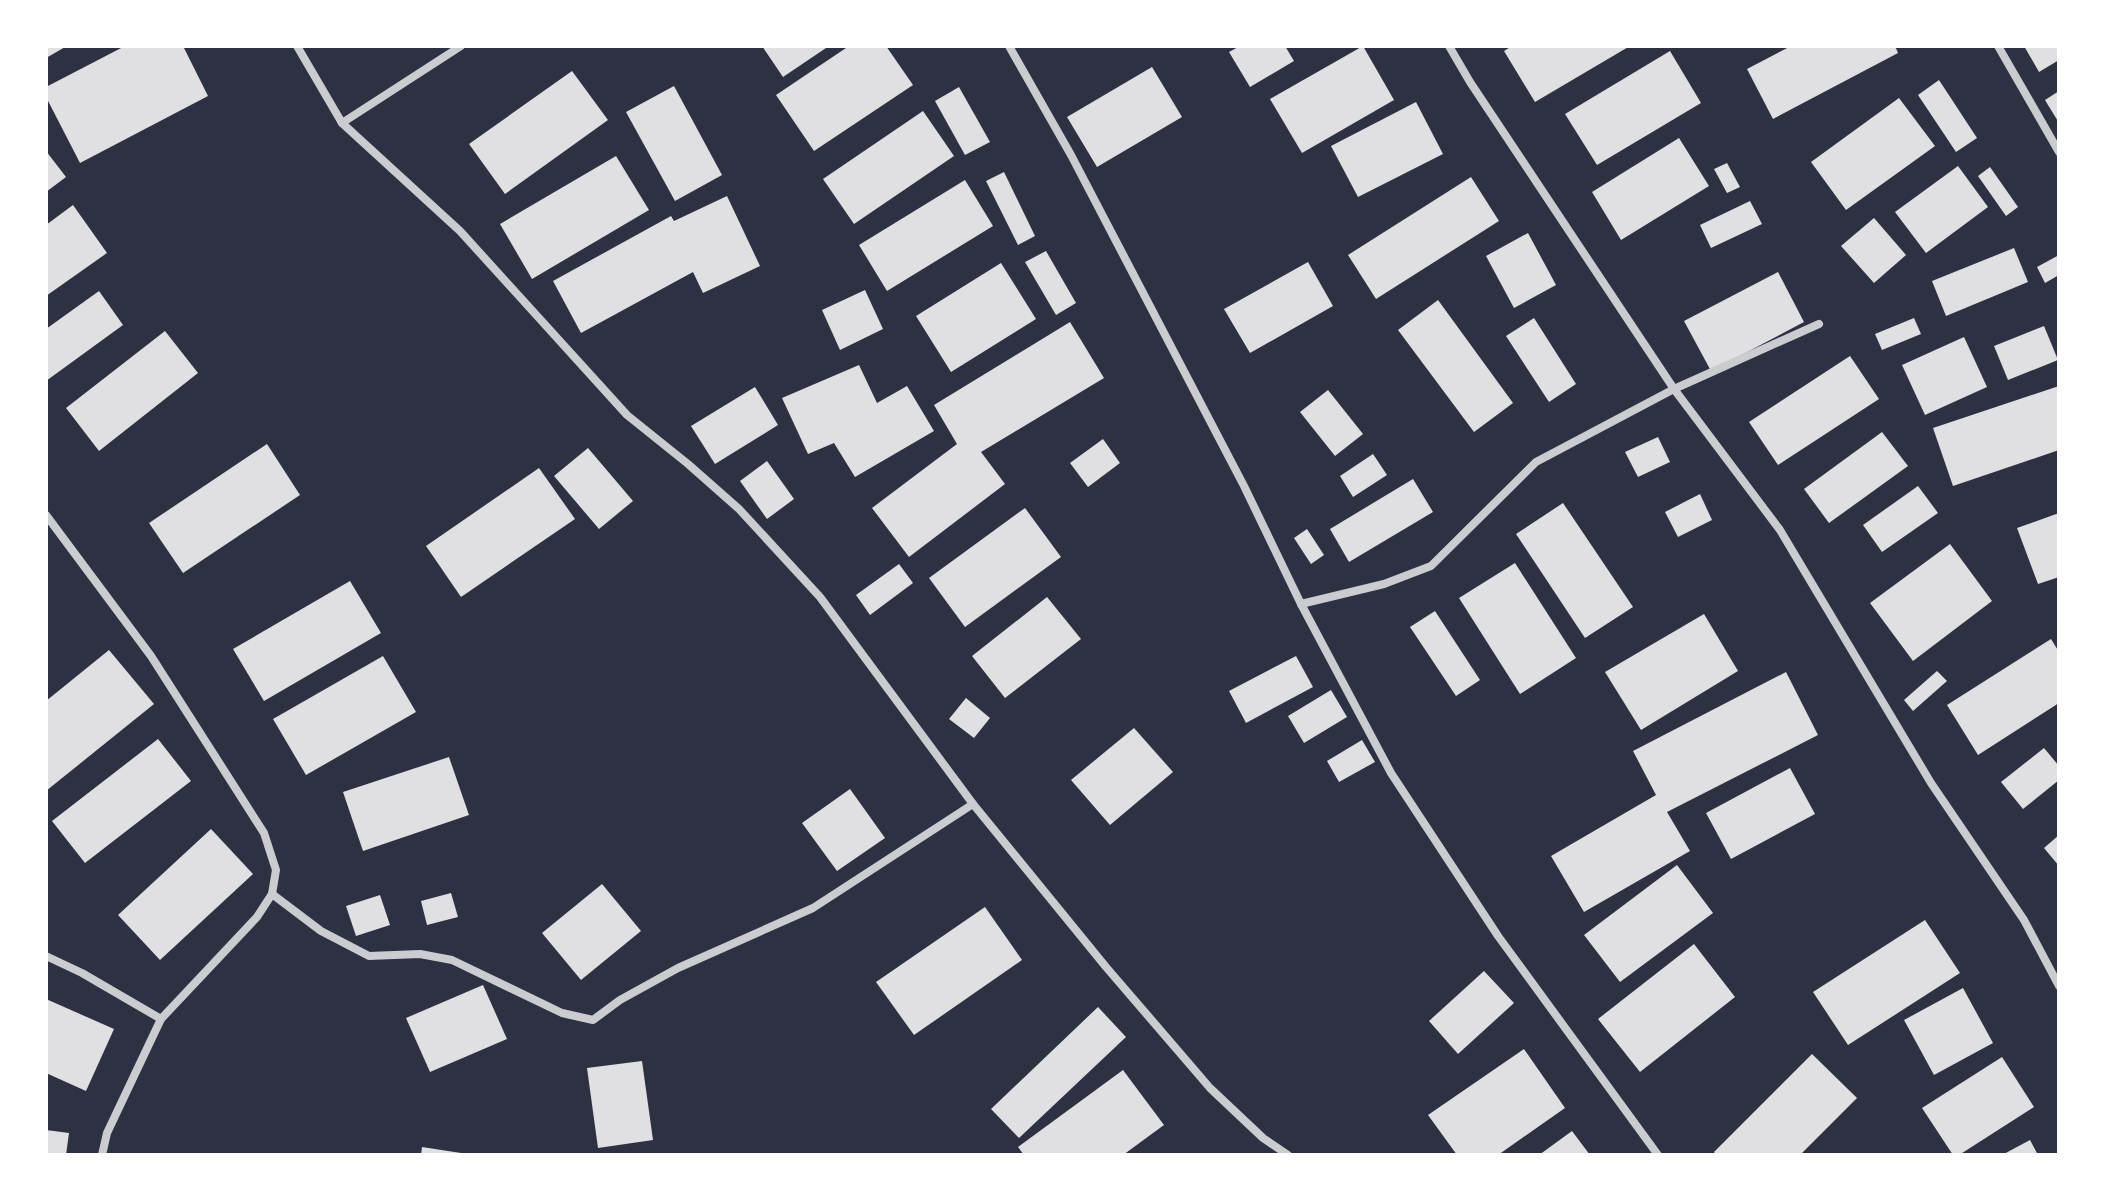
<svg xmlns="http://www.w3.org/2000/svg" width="2105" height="1201" font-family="'Open Sans',sans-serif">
  <rect width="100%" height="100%" fill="#2d3142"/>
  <g fill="#e0e0e3">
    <polygon points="46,46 67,46 46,58"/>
    <polygon points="125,46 183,46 208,96 80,163 46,97 46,87"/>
    <polygon points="762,46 829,46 783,77"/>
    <polygon points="849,46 886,46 913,85 814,151 776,95"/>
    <polygon points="1240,46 1285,46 1294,61 1250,87 1229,52"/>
    <polygon points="1363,46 1394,100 1302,153 1270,99"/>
    <polygon points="1512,46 1630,46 1535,102 1504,51"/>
    <polygon points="1791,46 1895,46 1898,53 1773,119 1747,69"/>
    <polygon points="2024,46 2059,46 2059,60 2039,72"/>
    <polygon points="1670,51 1701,103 1597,165 1565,114"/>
    <polygon points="1152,67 1182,117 1097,167 1067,117"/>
    <polygon points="572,71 608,120 505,194 469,144"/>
    <polygon points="1939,80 1977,138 1956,152 1918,95"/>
    <polygon points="674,86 722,175 675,201 626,112"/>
    <polygon points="959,87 990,142 965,155 935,101"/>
    <polygon points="2059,91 2059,123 2045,100"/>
    <polygon points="1899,98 1935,146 1846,210 1811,162"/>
    <polygon points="1416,102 1443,154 1358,197 1331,146"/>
    <polygon points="923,111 954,156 854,224 823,179"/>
    <polygon points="1679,138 1709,186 1621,240 1592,192"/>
    <polygon points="46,151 66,177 46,192"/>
    <polygon points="616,156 649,210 532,279 500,224"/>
    <polygon points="1727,163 1740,187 1727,193 1714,169"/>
    <polygon points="1958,166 1988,207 1926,253 1895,212"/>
    <polygon points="1990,167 2018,207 2006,216 1978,176"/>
    <polygon points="1004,172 1035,236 1018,245 986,181"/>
    <polygon points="1471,177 1499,221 1376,299 1348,255"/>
    <polygon points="965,180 993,226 887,291 859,245"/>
    <polygon points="727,196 760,266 703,293 693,272 581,333 553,281 671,216 674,221"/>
    <polygon points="1750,201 1762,224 1711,248 1700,225"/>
    <polygon points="73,205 107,253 46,296 46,225"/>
    <polygon points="1874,218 1906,255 1874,283 1841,246"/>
    <polygon points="1528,233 1556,285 1514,308 1486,256"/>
    <polygon points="2014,248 2028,282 1946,316 1932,281"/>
    <polygon points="1046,251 1076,303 1056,315 1025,262"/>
    <polygon points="2059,255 2059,275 2045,283 2037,267"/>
    <polygon points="1308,262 1333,306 1250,353 1224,309"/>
    <polygon points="1001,263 1036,319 951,372 916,316"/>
    <polygon points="1778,272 1804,322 1711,371 1684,321"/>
    <polygon points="865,290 883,329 840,350 822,310"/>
    <polygon points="99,291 123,325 46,381 46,329"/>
    <polygon points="1438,300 1513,403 1474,432 1398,330"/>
    <polygon points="1534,318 1576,384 1549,402 1506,336"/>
    <polygon points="1914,318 1921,334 1882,350 1875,334"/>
    <polygon points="1070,322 1104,378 981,452 1005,484 909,557 872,508 957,444 934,405"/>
    <polygon points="2044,326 2058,360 2008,380 1994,346"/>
    <polygon points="165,331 198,373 99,451 66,408"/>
    <polygon points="1964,337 1987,387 1925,415 1902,365"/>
    <polygon points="1850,356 1879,399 1778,465 1749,422"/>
    <polygon points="859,365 877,403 907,386 934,431 855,477 834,443 808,454 782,398"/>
    <polygon points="2059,386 2059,450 1953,486 1933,428"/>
    <polygon points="755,387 778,425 715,464 691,426"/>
    <polygon points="1328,390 1363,434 1335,456 1300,412"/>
    <polygon points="1882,432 1908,466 1829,523 1804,489"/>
    <polygon points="1658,437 1670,462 1638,477 1625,452"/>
    <polygon points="1103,439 1120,463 1088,487 1070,463"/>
    <polygon points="267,444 300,495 183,573 149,523"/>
    <polygon points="588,448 633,501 599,529 554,476"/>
    <polygon points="1373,454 1387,475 1353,497 1340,476"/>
    <polygon points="767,461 794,499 767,519 740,481"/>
    <polygon points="539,468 575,519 461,597 426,546"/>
    <polygon points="1413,479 1433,512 1349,562 1330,529"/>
    <polygon points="1918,486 1938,513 1882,552 1863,525"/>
    <polygon points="1700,494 1712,520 1678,537 1665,512"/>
    <polygon points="1563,503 1633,607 1585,638 1516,534"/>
    <polygon points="1025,508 1061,557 965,627 929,578"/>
    <polygon points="2059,513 2059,577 2038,584 2017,528"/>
    <polygon points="1307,529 1324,555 1311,564 1294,538"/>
    <polygon points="1950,544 1992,601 1913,661 1870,603"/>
    <polygon points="1515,563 1576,658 1520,694 1459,598"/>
    <polygon points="899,564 913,583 870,615 856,595"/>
    <polygon points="350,581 381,633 264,701 233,649"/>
    <polygon points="1047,597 1081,639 1005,698 972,656"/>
    <polygon points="1435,611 1480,680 1456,696 1410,627"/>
    <polygon points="1704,614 1738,671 1641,730 1605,672"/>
    <polygon points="2051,639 2059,652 2059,703 1978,755 1947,705"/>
    <polygon points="109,650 154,704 46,791 46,701"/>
    <polygon points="383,656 416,712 306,775 273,719"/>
    <polygon points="1296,656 1313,687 1246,723 1229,691"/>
    <polygon points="1937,671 1947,681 1913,711 1904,700"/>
    <polygon points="1786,672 1818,735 1667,812 1690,851 1584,912 1551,856 1656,795 1633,751"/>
    <polygon points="1331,690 1347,717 1304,743 1288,716"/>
    <polygon points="966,698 990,718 974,738 949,719"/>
    <polygon points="1134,728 1173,772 1110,825 1071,780"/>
    <polygon points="158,739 191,781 85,863 52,821"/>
    <polygon points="1362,740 1375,762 1339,782 1327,761"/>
    <polygon points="2044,748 2059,766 2059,780 2023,809 2001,782"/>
    <polygon points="449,757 469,815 363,851 343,792"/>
    <polygon points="1790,768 1815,814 1731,859 1706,813"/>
    <polygon points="850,789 885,838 837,871 802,823"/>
    <polygon points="211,829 253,874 160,960 118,915"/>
    <polygon points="2059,835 2059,866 2044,848"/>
    <polygon points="1677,865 1713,913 1620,982 1584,935"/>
    <polygon points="602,884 641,931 581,980 542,933"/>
    <polygon points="451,893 458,917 427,925 421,901"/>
    <polygon points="380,895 390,925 356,936 346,906"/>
    <polygon points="985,907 1022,960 914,1035 876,982"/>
    <polygon points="1925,920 1960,973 1848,1045 1813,992"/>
    <polygon points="1694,944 1735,997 1640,1072 1598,1019"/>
    <polygon points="1484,971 1514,1003 1458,1054 1429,1021"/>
    <polygon points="483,985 507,1039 430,1072 406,1018"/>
    <polygon points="1963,988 1993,1043 1934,1075 1904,1020"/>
    <polygon points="46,999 114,1029 86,1091 46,1073"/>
    <polygon points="1098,1007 1126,1037 1019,1138 991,1109"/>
    <polygon points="1524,1049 1565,1108 1498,1155 1457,1155 1428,1115"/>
    <polygon points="1812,1054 1857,1098 1800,1155 1716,1155 1714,1152"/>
    <polygon points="2002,1057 2034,1107 1959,1155 1953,1155 1922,1108"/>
    <polygon points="642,1061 653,1140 598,1148 587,1068"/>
    <polygon points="1123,1070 1164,1125 1123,1155 1024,1155 1018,1147"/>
    <polygon points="46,1130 69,1133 66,1155 46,1155"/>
    <polygon points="1572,1131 1590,1155 1539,1155"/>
    <polygon points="2030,1140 2038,1155 2002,1155"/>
    <polygon points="422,1147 461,1153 461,1155 421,1155"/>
  </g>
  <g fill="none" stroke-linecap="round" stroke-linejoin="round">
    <g stroke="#caccd0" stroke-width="8">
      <polyline points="297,46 342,123 460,231 627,415 688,464 739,509 820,597 973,804 1106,967 1210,1088 1263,1138 1288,1155"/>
      <polyline points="1009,46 1071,155 1244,486 1301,604 1391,773 1498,936 1658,1155"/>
      <polyline points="1449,46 1470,82 1674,389 1780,530 1931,783 2024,920 2059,986"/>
      <polyline points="1998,46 2059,152"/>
      <polyline points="342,123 461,46"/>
      <polyline points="46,515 151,656 264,833 276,870 272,894 257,917 161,1019 107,1133 102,1155"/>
      <polyline points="1301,604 1384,584 1431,566 1536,462 1674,389 1819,324"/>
      <polyline points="272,894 321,931 369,956 420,954 452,960 562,1013 593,1020 620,1000 678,968 813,908 973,804"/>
      <polyline points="46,956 82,973 161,1019"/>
    </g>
  </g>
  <rect width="2105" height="1201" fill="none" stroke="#ffffff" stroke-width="96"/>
</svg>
